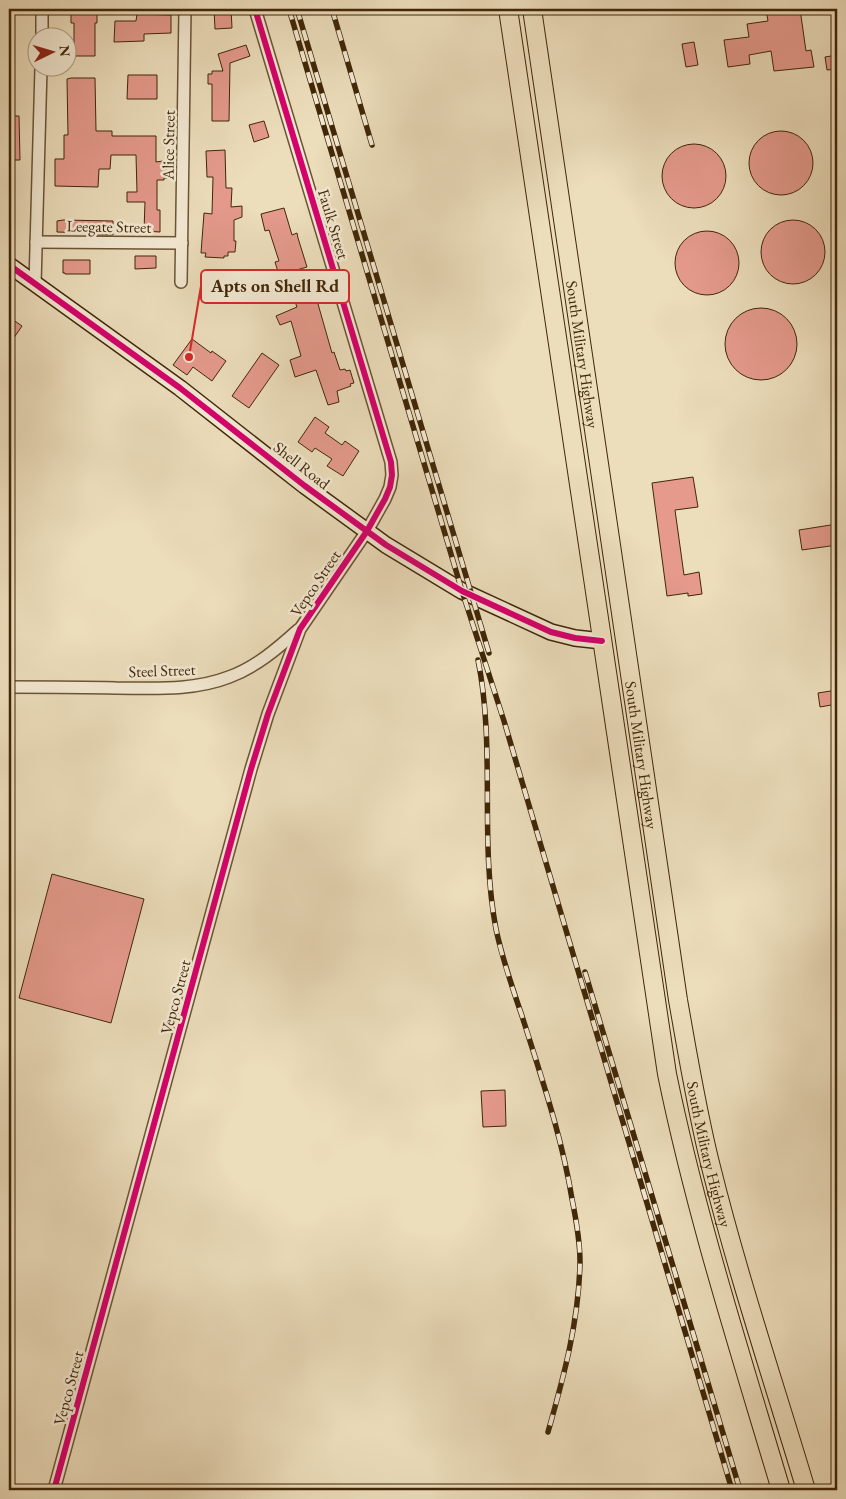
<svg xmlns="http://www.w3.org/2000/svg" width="846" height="1499" font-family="'EB Garamond',serif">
  <rect width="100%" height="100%" fill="#ecddbb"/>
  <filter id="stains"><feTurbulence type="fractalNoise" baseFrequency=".004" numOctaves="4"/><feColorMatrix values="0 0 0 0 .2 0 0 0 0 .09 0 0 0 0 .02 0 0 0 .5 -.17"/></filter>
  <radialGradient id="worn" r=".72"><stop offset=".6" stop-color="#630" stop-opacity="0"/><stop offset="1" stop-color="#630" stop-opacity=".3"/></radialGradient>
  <g fill="#e59a8c" stroke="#402708">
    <polygon points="71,9 97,9 97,23 95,23 95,56 74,56 74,23 71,23"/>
    <polygon points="214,9 231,9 232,28 215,29"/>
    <polygon points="766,9 800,9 806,51 811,50 814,67 774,71 771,51 749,55 750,64 728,67 724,40 749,37 747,24 768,21"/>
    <polygon points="137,14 171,15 171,33 144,34 144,41 114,42 115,21 136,21"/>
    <polygon points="694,42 698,65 686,67 682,44"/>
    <polygon points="246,45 250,56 230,63 229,121 212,121 212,84 208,84 208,74 212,74 212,71 223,71 218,54"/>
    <polygon points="837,55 837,69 827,70 825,57"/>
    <polygon points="128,75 157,75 157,99 127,99"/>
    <polygon points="71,78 95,78 96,131 112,131 112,136 156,136 156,162 163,161 163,164 166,164 167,178 164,178 164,180 157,180 157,210 160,210 160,232 144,231 145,202 127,202 127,192 137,192 136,155 111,155 110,169 99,169 98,187 55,186 55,159 64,159 64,135 68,135 67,79"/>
    <polygon points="9,116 19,116 20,160 9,160"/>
    <polygon points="264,121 269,137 254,142 249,125"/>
    <circle cx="781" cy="163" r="32"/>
    <circle cx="694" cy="176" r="32"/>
    <polygon points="225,150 226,188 232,188 231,207 242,206 242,217 234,220 234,241 236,241 235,252 228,252 228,256 224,256 224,258 205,257 206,253 201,253 204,213 212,214 213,177 207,177 206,151"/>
    <polygon points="284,208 292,235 297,233 298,238 307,267 279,275 275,262 279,261 269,230 265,231 261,214"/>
    <circle cx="793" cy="252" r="32"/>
    <polygon points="63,220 113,221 113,235 90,235 90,233 57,232 57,221"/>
    <circle cx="707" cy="263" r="32"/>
    <polygon points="135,256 156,256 156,268 135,269"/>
    <polygon points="63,260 90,260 90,274 65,274 65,273 63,273"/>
    <polygon points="320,285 323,295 316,297 332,353 334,352 340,370 345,369 346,371 350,370 354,383 350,384 351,386 337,391 339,402 328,405 316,370 295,377 290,360 301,356 291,321 280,325 276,316 297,307 292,294"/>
    <circle cx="761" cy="344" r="36"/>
    <polygon points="9,317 22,326 9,345"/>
    <polygon points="192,339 211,353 212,351 226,361 212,381 193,367 187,375 173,365"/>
    <polygon points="262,353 279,365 249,408 232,396"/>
    <polygon points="315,417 329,427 325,433 342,445 345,441 359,451 343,476 327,466 332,459 315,448 312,452 298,442"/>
    <polygon points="693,477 698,507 675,510 684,575 699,572 702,594 688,596 688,593 667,596 652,483"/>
    <polygon points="837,524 837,545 802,550 799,530"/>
    <polygon points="837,690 837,704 820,707 818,693"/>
    <polygon points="52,874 144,899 111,1023 19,998"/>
    <polygon points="505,1090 506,1126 483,1127 481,1091"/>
  </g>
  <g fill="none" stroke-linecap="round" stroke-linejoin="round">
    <g stroke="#6b5435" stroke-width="14">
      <g id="street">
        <polyline points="42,38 42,9"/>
        <polyline points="36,242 182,243"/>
        <polyline points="181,282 185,9"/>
        <polyline points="35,284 41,68"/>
        <path d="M 9,687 C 44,687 80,687 116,688 C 154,688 193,691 229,677 C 256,667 277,649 298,630"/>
        <polyline points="54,1490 251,769 268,714 300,629 367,531 385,499 390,487 392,475 391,462 255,9"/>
      </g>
    </g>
    <g stroke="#402708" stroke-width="18">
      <polyline id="secondary" points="9,265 180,388 305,486 386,545 462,591 551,632 575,638 602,641"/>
    </g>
    <g stroke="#402708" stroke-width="20">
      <g id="primary">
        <path d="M 508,9 L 667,1074 C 696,1215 740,1352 781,1490"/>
        <path id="s1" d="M 532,9 L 678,1000 C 688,1056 697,1112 711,1167 C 738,1276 774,1383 806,1490"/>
      </g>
    </g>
    <use href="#street" stroke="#f3e9d3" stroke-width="11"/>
    <use href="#secondary" stroke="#f3e9d3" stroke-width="15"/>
    <use href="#primary" stroke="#ecddbb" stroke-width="18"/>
    <g stroke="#402708" stroke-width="5.5">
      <g id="rail">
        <polyline points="289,9 462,591 504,721 732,1490"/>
        <polyline points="297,9 489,653"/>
        <polyline points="332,9 372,145"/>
        <path d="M 478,660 C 496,749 479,840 496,929 C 502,958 512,987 522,1016 C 541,1076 562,1137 572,1199 C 576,1219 580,1241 580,1262 C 579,1320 564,1376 548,1432"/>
        <polyline points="585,972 740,1490"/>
      </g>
    </g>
    <use href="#rail" stroke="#f3e9d3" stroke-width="4" stroke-dasharray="11" stroke-linecap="butt"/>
    <g stroke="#f3e9d3" stroke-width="9">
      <g id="cycleway">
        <polyline points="9,265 180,388 305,486 386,545 462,591 551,632 575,638 602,641"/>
        <polyline points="54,1490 251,769 268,714 300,629 367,531 385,499 390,487 392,475 391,462 255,9"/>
      </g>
    </g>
    <use href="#cycleway" stroke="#d6006c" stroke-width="6"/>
  </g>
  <g text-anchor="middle" stroke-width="5" stroke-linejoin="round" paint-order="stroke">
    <g font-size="16" fill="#402708" stroke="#f3e9d3">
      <text transform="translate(168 145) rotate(-89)" y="6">Alice Street</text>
      <text transform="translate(334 224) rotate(73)" y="6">Faulk Street</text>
      <text transform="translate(109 226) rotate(1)" y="6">Leegate Street</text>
      <text dy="6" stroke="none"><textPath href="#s1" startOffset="349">South Military Highway</textPath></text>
      <text transform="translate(302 465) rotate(38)" y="6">Shell Road</text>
      <text transform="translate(315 583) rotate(-56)" y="6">Vepco Street</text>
      <text transform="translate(162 670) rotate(-2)" y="6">Steel Street</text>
      <text dy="6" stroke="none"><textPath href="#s1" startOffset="754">South Military Highway</textPath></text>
      <text transform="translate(175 997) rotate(-75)" y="6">Vepco Street</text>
      <text dy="6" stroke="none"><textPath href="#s1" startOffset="1159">South Military Highway</textPath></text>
      <text transform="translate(68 1388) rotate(-75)" y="6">Vepco Street</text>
    </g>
  </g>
  <path fill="none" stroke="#d62828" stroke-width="2" d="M189 357L201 286"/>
  <circle fill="#d62828" stroke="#f3e9d3" stroke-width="2" cx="189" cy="357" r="5"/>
  <rect fill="#f3e9d3" stroke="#d62828" stroke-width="2" x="201" y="270" width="148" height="33" rx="5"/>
  <g font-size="18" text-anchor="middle" font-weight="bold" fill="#402708">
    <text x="275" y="292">Apts on Shell Rd</text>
  </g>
  <rect width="846" height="1499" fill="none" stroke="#ecddbb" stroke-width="30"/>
  <rect x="10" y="10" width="826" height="1479" fill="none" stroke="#402708" stroke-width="2.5"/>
  <rect x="15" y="15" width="816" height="1469" fill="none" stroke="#402708"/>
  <g transform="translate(52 52) rotate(85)"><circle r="24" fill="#f3e9d3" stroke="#ab9b82"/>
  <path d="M0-4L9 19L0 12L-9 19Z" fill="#8f2418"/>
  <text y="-8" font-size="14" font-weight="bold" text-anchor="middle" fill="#402708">N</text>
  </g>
  <rect width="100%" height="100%" filter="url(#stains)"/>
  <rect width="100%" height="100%" fill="url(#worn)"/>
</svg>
